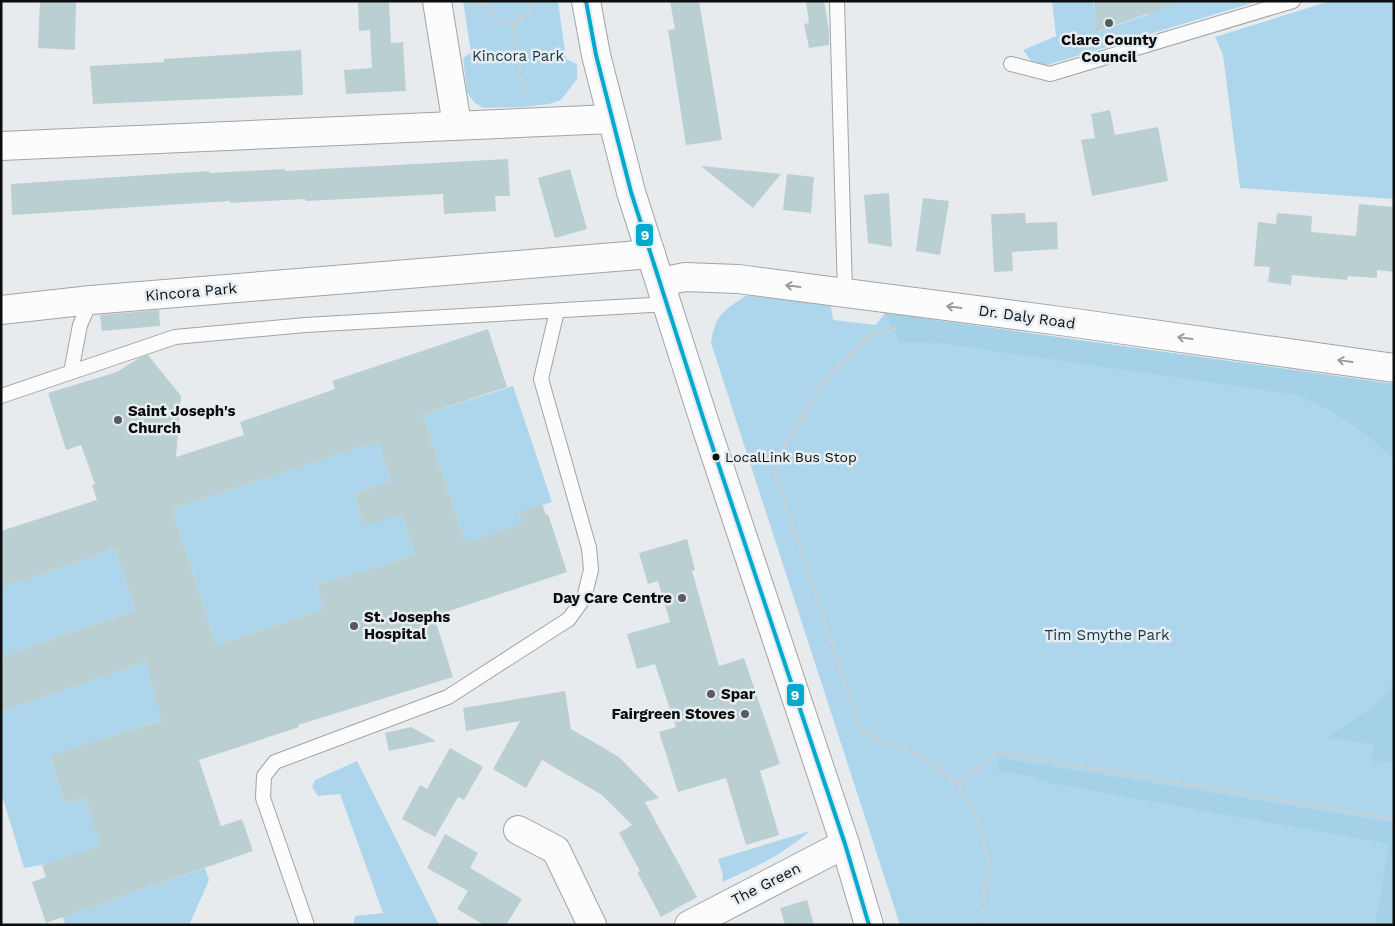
<svg xmlns="http://www.w3.org/2000/svg" width="1395" height="926" font-family="'Work Sans',sans-serif">
  <rect width="100%" height="100%" fill="#e8ebee"/>
  <g fill="#add6ed">
    <polygon points="463,1 558,1 566,59 577,64 577,79 561,100 549,104 525,107 483,108 474,102 467,92 463,58 471,53"/>
    <polygon points="1052,1 1093,1 1097,32 1149,14 1148,1 1259,1 1044,66 1032,62 1023,50 1056,36"/>
    <polygon points="1330,1 1394,1 1394,199 1240,188 1223,55 1215,37"/>
    <path d="M 747,295 L 831,306 L 833,320 L 876,325 L 885,313 L 1394,384 L 1394,925 L 900,925 L 711,343 C 715,315 724,310 747,295 Z"/>
    <polygon points="513,386 552,502 519,512 522,523 465,542 423,415"/>
    <polygon points="378,441 391,481 354,493 364,525 402,514 415,555 316,585 324,609 216,645 172,509"/>
    <polygon points="115,549 135,610 1,657 1,588"/>
    <polygon points="145,662 156,698 170,717 50,757 65,804 85,798 92,818 132,804 143,832 42,865 24,868 1,792 1,742 3,742 1,735 1,712"/>
    <polygon points="357,761 439,925 353,925 355,916 383,913 340,794 318,796 312,787 315,780"/>
    <path d="M 810,831 C 780,856 757,867 722,882 L 723,875 L 718,859 Z"/>
    <polygon points="205,868 209,880 189,925 65,925 63,917"/>
  </g>
  <g fill="#a5d1e8">
    <polygon points="885,313 1394,384 1394,460 1367,435 1333,412 1298,395 939,343 899,342"/>
    <path d="M 1394,681 L 1394,762 L 1371,761 L 1373,744 L 1326,738 C 1350,722 1380,707 1394,681 Z"/>
    <polygon points="1000,758 1394,823 1394,925 1375,925 1389,844 1050,783 1032,776 998,771"/>
  </g>
  <g fill="#bacfd1" fill-rule="evenodd">
    <polygon points="40,1 76,1 75,50 38,48"/>
    <polygon points="358,1 389,1 391,43 403,42 406,91 346,94 344,70 372,68 370,30 359,31"/>
    <polygon points="670,1 699,1 722,140 686,145 668,30 675,29"/>
    <polygon points="806,1 824,1 829,31 829,45 809,48 804,24 809,23"/>
    <polygon points="1094,1 1175,1 1175,4 1096,32"/>
    <polygon points="301,50 303,95 93,104 90,66 164,62 164,59"/>
    <polygon points="1110,110 1115,135 1158,127 1168,181 1092,196 1081,140 1095,138 1091,114"/>
    <polygon points="508,159 510,196 495,196 496,211 444,214 443,194 306,201 305,199 230,203 230,201 12,215 11,184 209,171 210,173 285,169 285,171"/>
    <polygon points="701,166 781,174 753,208"/>
    <polygon points="570,169 587,229 555,238 538,178"/>
    <polygon points="787,174 814,177 811,213 783,210"/>
    <polygon points="889,193 892,247 868,243 864,195"/>
    <polygon points="923,198 949,201 940,255 916,251"/>
    <polygon points="1359,204 1394,207 1394,272 1377,270 1377,278 1348,276 1347,280 1292,275 1291,285 1268,282 1270,267 1254,266 1258,222 1276,224 1277,213 1312,216 1311,232 1356,236"/>
    <polygon points="1025,213 1026,223 1057,222 1058,249 1012,252 1013,271 994,272 991,214"/>
    <polygon points="159,310 160,326 102,331 100,315"/>
    <path d="M 488,329 L 507,387 L 423,415 L 465,542 L 522,523 L 519,512 L 542,504 L 546,515 L 548,514 L 567,572 L 434,616 L 453,677 L 298,725 L 299,727 L 199,760 L 221,826 L 242,819 L 253,851 L 46,923 L 32,882 L 46,877 L 42,865 L 101,845 L 85,798 L 65,804 L 50,756 L 162,720 L 145,662 L 1,712 L 1,657 L 135,610 L 115,549 L 1,588 L 1,531 L 97,500 L 92,485 L 95,484 L 81,445 L 66,450 L 48,393 L 117,372 L 139,358 L 148,355 L 181,396 L 176,457 L 244,435 L 240,422 L 335,389 L 332,381 ZM 378,441 L 391,481 L 354,493 L 364,526 L 402,514 L 415,555 L 316,585 L 324,609 L 216,645 L 172,509 Z"/>
    <polygon points="687,539 695,570 692,571 719,666 744,658 780,764 760,771 779,835 746,845 726,778 678,792 659,732 676,727 655,664 637,669 627,634 670,622 658,581 648,584 639,553"/>
    <polygon points="565,691 571,729 619,757 659,798 645,802 697,897 661,917 637,872 640,871 619,833 632,825 602,795 542,760 526,788 493,769 520,721 466,731 463,708"/>
    <polygon points="411,727 436,741 389,751 385,733"/>
    <polygon points="450,748 483,767 464,800 458,797 435,837 402,819 420,785 427,789"/>
    <polygon points="445,834 478,853 470,868 522,899 506,925 484,925 457,909 468,891 427,868"/>
    <polygon points="807,900 814,925 785,925 780,908"/>
  </g>
  <g fill="none" stroke-linecap="round" stroke-linejoin="round">
    <g stroke="#a1a3a5" stroke-width="16">
      <g id="service">
        <polyline points="837,1 845,293"/>
        <polyline points="1011,64 1050,74 1293,1"/>
        <polyline points="71,372 80,325 91,300"/>
        <polyline points="1,396 175,337 305,325 668,304"/>
        <polyline points="307,925 263,798 264,776 275,762 448,697 569,619 584,598 591,570 589,548 541,379 557,311"/>
      </g>
    </g>
    <g stroke="#a1a3a5" stroke-width="30">
      <g id="minor">
        <polyline points="437,1 457,125"/>
        <polyline points="1,146 612,119"/>
        <polyline points="661,282 685,277 738,279 1068,322 1394,368"/>
        <polyline points="1,310 91,300 651,254"/>
        <polyline points="518,830 556,850 592,925"/>
        <polyline points="689,925 845,844"/>
      </g>
    </g>
    <g stroke="#a1a3a5" stroke-width="30">
      <polyline id="secondary" points="586,1 596,55 631,192 707,430 845,844 869,925"/>
    </g>
    <g stroke="#cecfcf" stroke-width="3" stroke-dasharray="5 2.5" stroke-linecap="butt">
      <path d="M 486,1 C 490,29 529,30 531,1"/>
      <polyline points="464,7 486,3"/>
      <polyline points="513,23 524,96"/>
      <polyline points="897,328 869,335 823,382 773,468 860,730 929,761 958,785 978,819 988,858 981,925"/>
      <polyline points="958,785 997,752 1394,819"/>
    </g>
    <use href="#service" stroke="#fcfcfc" stroke-width="14"/>
    <use href="#minor" stroke="#fcfcfc" stroke-width="28"/>
    <use href="#secondary" stroke="#fcfcfc" stroke-width="28"/>
    <g stroke="#e6ecf0" stroke-width="8">
      <polyline id="bus-1" points="586,1 596,55 631,192 707,430 845,844 869,925"/>
    </g>
    <use href="#bus-1" stroke="#00a9ce" stroke-width="4"/>
  </g>
  <defs><path id="oneway-shaft" d="M-6 0H5M1.5-3L5.5 0L1.5 3" fill="none" stroke-width="1.6" stroke-linecap="round" stroke-linejoin="round" transform="scale(1.25)"/></defs>
  <g stroke="#9c9c9d">
    <use href="#oneway-shaft" transform="translate(793 286) rotate(-173)"/>
    <use href="#oneway-shaft" transform="translate(954 307) rotate(-173)"/>
    <use href="#oneway-shaft" transform="translate(1185 338) rotate(-172)"/>
    <use href="#oneway-shaft" transform="translate(1345 361) rotate(-172)"/>
  </g>
  <g fill="#585b5c" stroke="#e6ecf0" stroke-width="2">
    <circle cx="1109" cy="23" r="5"/>
    <circle cx="118" cy="420" r="5"/>
    <circle cx="682" cy="598" r="5"/>
    <circle cx="354" cy="626" r="5"/>
    <circle cx="711" cy="694" r="5"/>
    <circle cx="745" cy="714" r="5"/>
  </g>
  <circle fill="#0b0d0e" stroke="#e6ecf0" stroke-width="2" cx="716" cy="457" r="4.5"/>
  <g text-anchor="middle" stroke-width="5" stroke-linejoin="round" paint-order="stroke">
    <g font-size="14" fill="#0b0d0e" stroke="#e6ecf0" text-anchor="start">
      <text x="725" y="462">LocalLink Bus Stop</text>
    </g>
    <g font-size="15" font-weight="bold" fill="#0b0d0e" stroke="#e6ecf0" text-anchor="start">
      <text x="1109" y="45" text-anchor="middle">Clare County<tspan x="1109" dy="17">Council</tspan></text>
      <text x="128" y="416">Saint Joseph's<tspan x="128" dy="17">Church</tspan></text>
      <text x="672" y="603" text-anchor="end">Day Care Centre</text>
      <text x="364" y="622">St. Josephs<tspan x="364" dy="17">Hospital</tspan></text>
      <text x="721" y="699">Spar</text>
      <text x="735" y="719" text-anchor="end">Fairgreen Stoves</text>
    </g>
    <g font-size="15" fill="#143647" stroke="#e6ecf0">
      <text x="518" y="61">Kincora Park</text>
      <text x="1107" y="640">Tim Smythe Park</text>
    </g>
    <g font-size="15" fill="#0b0d0e" stroke="#e6ecf0">
      <text transform="translate(191 292) rotate(-5)" y="5">Kincora Park</text>
      <text transform="translate(1027 317) rotate(8)" y="5">Dr. Daly Road</text>
      <text transform="translate(766 884) rotate(-27)" y="5">The Green</text>
    </g>
  </g>
  <g stroke="#e6ecf0" stroke-width="2">
    <rect x="635" y="223" width="19" height="24" rx="5" fill="#00a9ce"/>
    <rect x="786" y="683" width="19" height="24" rx="5" fill="#00a9ce"/>
  </g>
  <g font-size="14" text-anchor="middle" font-weight="bold" fill="#fff">
    <text x="645" y="240">9</text>
    <text x="795" y="700">9</text>
  </g>
  <rect width="1395" height="926" fill="none" stroke="#0b0d0e" stroke-width="5"/>
</svg>
